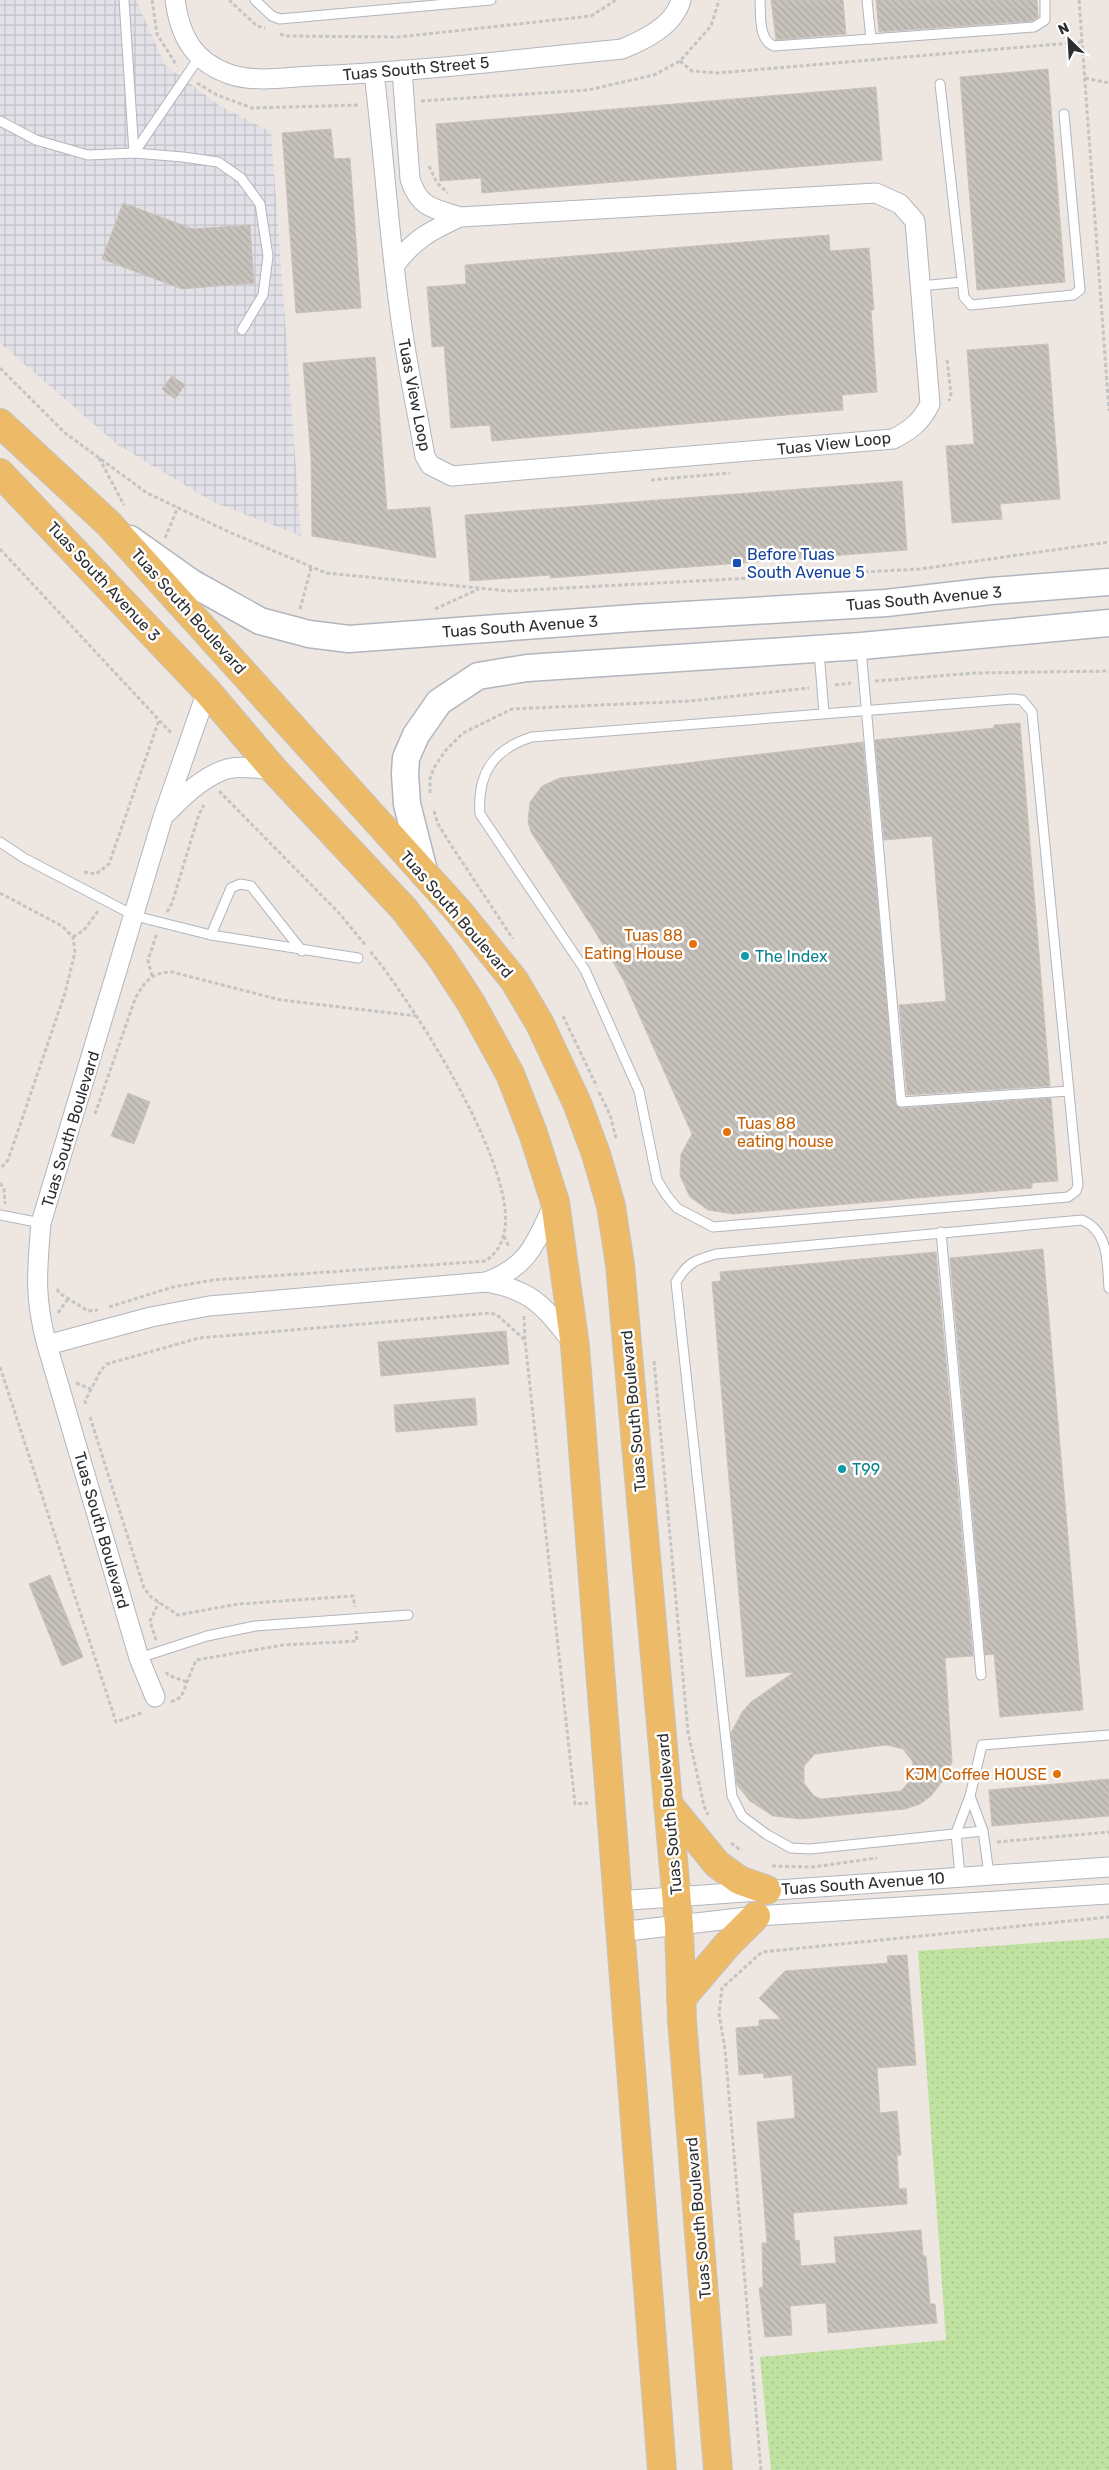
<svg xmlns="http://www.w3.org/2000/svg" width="1109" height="2470" font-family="Rubik,sans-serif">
  <defs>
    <pattern id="industrial-grid" width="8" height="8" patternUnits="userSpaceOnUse" patternTransform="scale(1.25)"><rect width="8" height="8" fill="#e2e1e8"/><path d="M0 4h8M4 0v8" fill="none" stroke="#c2c1c7"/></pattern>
    <pattern id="grass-dots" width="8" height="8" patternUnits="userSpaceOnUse" patternTransform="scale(1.25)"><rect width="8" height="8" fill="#c0e2a0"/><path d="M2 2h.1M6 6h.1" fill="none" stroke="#a5c28a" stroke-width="1.8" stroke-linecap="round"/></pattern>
    <pattern id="building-back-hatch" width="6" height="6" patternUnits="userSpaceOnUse" patternTransform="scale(1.25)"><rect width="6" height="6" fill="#c7c2bc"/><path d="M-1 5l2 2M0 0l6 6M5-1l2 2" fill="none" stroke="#aba7a2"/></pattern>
  </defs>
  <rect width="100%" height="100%" fill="#eee7e1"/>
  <polygon fill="url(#industrial-grid)" points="0,0 136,0 165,65 220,106 271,132 301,536 213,502 118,445 0,343"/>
  <polygon fill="url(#grass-dots)" points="1109,1938 1109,2470 771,2470 760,2357 946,2340 918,1951"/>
  <g fill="url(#building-back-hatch)" stroke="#cac2bb" fill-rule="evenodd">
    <polygon points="771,0 843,0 846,34 776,40"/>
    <polygon points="876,0 1037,0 1038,17 1032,21 879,32"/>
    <polygon points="1048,69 1065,282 977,290 960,77"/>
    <polygon points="876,87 882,160 482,193 481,178 440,181 436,124"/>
    <polygon points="331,129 334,159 350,158 361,308 296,313 282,133"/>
    <polygon points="123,203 193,229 250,225 254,283 182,289 102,259"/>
    <polygon points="829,235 830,251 869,248 874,310 871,310 877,392 842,395 843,410 492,441 490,425 451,428 444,346 432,347 427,287 466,284 465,265"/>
    <polygon points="1048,344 1060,499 1000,504 1002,519 952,523 946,446 974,444 967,350"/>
    <polygon points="375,357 387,510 430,507 436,558 312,536 311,458 303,363"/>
    <polygon points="172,376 185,385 175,399 162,389"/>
    <polygon points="902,481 907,550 550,578 550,575 470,581 465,515"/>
    <polygon points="1020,723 1050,1086 907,1095 899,1005 946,1001 932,836 884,840 875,740 994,728 994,725"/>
    <polygon points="863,742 896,1105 901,1108 1051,1098 1058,1181 1032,1183 1032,1188 733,1214 708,1210 690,1197 680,1176 681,1154 692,1134 623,979 596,933 531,832 528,822 530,802 542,786 560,778"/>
    <polygon points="128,1093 150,1102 134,1144 111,1136"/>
    <polygon points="1043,1249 1083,1710 1000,1717 994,1654 985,1655 950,1258"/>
    <path d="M 936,1252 L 973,1656 L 945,1658 L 952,1761 L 948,1774 L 931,1796 L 920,1804 L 905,1809 L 801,1819 L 773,1816 L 750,1801 L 737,1785 L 731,1733 L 742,1712 L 751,1702 L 794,1672 L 746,1677 L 712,1282 L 721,1281 L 720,1272 ZM 887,1745 L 903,1749 L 913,1762 L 912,1778 L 901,1791 L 821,1799 L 814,1796 L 804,1783 L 804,1766 L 815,1754 Z"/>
    <polygon points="506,1331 509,1364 381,1376 378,1342"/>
    <polygon points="475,1398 477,1425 396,1432 394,1405"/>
    <polygon points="50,1575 83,1657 62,1666 29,1584"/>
    <polygon points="1109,1779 1109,1816 992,1826 989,1790"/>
    <polygon points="907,1955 916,2065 877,2068 880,2113 897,2111 901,2155 897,2155 899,2189 906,2188 907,2204 793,2213 795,2241 799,2240 801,2266 836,2263 834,2237 921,2230 923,2256 926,2256 930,2304 935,2304 937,2323 828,2333 826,2303 790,2306 792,2335 765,2337 759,2288 763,2287 762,2243 767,2243 757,2122 795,2118 792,2075 764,2078 763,2073 739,2075 736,2028 759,2026 759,2020 781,2019 759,1998 785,1971 888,1963 887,1956"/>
  </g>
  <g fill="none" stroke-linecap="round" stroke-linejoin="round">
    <g stroke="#b1b5bd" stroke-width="11">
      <g id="lane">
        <polyline points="124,0 134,153"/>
        <polyline points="255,0 272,16 280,19 491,0"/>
        <path d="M 760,0 C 761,15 758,40 774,46 L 1034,27 L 1045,20 L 1045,0"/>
        <polyline points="867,0 871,39"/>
        <polyline points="940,84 964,297 971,305 1073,295 1080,290 1064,114"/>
        <polyline points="0,121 36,140 88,155 134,153 183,157 218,162 241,178 260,204 268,256 263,295 242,330"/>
        <polyline points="134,153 200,56"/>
        <polyline points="920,286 962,282"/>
        <polyline points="861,649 901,1102 1069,1091"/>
        <polyline points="819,651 824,713"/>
        <path d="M 1013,699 L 1022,700 L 1032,712 L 1078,1185 L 1076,1191 L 1068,1197 L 713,1227 L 677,1208 L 667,1196 L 657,1180 L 639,1091 L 585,970 L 480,814 C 477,774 493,749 532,737 Z"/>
        <polyline points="0,842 24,858 135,916 211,935 358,958"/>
        <polyline points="211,935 231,888 240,884 251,886 302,951"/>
        <polyline points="0,1215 41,1223"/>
        <polyline points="941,1232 981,1675"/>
        <polyline points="139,1658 207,1636 255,1626 408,1615"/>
        <polyline points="970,1796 983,1831 989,1874"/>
        <path d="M 983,1831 L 810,1849 L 791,1848 L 766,1834 L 742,1816 L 732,1796 L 676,1282 C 688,1262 695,1260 716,1254 L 1082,1220 C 1109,1232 1107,1261 1109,1288"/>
        <polyline points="960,1876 956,1833 970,1796 982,1745 1109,1735"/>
      </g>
    </g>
    <g stroke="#b1b5bd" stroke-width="21">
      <g id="street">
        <path d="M 175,0 C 180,36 193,61 229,74 C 254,83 287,77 312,76 C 416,72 519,59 622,49 C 644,40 674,26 681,0"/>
        <path d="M 402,70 L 410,179 C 419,208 433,208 460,217"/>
        <path d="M 374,73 C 384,155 389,238 401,320 C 407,365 417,411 425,456 L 430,465 L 452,476 L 893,439 C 911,430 921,422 930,404 L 915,221 L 900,204 L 876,193 L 460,217 C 430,231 414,239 394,266"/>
        <path d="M 168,812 C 184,795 204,776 227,769 C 242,765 259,769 274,770"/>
        <path d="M 486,1282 C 536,1291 544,1308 575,1345"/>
        <path d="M 47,1345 L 151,1317 L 209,1306 L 486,1282 C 531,1266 536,1240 555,1202"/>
        <path d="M 155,1697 L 139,1658 L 47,1345 C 34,1299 37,1270 41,1223 L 163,817 L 207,691"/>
        <polyline points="616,1901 1109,1867"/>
        <polyline points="619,1932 756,1916 1109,1894"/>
      </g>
    </g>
    <g stroke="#b1b5bd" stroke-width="29">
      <g id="secondary">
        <polyline points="130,539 192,583 260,621 309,634 349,639 634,618 886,603 991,591 1109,582"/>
        <polyline points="425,875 407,804 405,774 406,758 416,735 439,702 478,676 527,668 861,646 1109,623"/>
      </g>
    </g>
    <g stroke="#c4c4c4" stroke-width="30">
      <g id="primary">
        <polyline points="0,423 109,524 459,912 514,980 540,1024 577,1103 596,1154 611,1206 620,1265 679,1926 682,2020 718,2470"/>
        <polyline points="0,473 207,691 274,770 404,909 441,957 471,1003 510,1074 533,1133 555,1202 575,1346 662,2470"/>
        <polyline points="668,1804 717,1864 739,1880 767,1890"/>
        <polyline points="681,1999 727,1945 756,1916"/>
      </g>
    </g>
    <g stroke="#c4c4c4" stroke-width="3" stroke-dasharray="4 2.5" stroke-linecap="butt">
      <polyline points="152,0 157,34 177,66"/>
      <polyline points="229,0 257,26 265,28"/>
      <polyline points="1079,0 1109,411"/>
      <polyline points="280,34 286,36 399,37 591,16 616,0"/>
      <polyline points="680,61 692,71 717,73 1082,42"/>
      <polyline points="1085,78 1109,83"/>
      <polyline points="197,83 217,95 252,108 360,105"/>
      <polyline points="421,101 588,90 654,75 680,61 711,26 719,0"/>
      <polyline points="429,166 437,183 448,193"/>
      <polyline points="947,360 951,394 949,401"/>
      <polyline points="0,368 65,433 147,493 227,531 326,573 509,591 920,569 1109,542"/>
      <polyline points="99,458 124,505"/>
      <polyline points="651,480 730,473"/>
      <polyline points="165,538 178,507"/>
      <polyline points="0,549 172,734"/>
      <polyline points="300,609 311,568"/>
      <polyline points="435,609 479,589"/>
      <polyline points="875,681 976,673 1109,671"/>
      <polyline points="835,685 851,683"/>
      <polyline points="219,791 339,913 366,946"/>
      <polyline points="430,793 430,778 435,766 446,750 463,733 512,709 690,701 809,688"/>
      <polyline points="434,811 438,824 451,845 513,939"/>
      <polyline points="84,872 96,874 109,864 159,720"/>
      <polyline points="0,893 62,926 73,937 75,952 65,993 8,1160 0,1169"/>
      <polyline points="167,912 172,903 199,814 204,805"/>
      <polyline points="73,937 84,930 98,911"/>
      <polyline points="152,976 148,960 157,933"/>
      <polyline points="563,1016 597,1087"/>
      <polyline points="599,1092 610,1115 616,1138"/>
      <path d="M 95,1114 L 135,999 C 144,982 152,972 172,972 L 281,1000 L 416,1016"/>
      <polyline points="0,1183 4,1189 5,1204"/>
      <polyline points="504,1236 509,1247"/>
      <polyline points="57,1289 59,1293 88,1311 98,1310"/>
      <path d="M 109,1307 L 173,1287 L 213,1280 L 486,1261 C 494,1254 500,1248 503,1237 C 524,1175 410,999 370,951"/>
      <polyline points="58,1313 68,1299"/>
      <polyline points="524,1316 525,1340"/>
      <polyline points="654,1361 688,1732 704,1806 708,1815"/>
      <polyline points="0,1367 116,1722 144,1712"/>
      <polyline points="76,1383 91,1389"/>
      <polyline points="86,1404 85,1401 101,1370 107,1364 199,1338 491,1313 497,1315 525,1340 575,1804 588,1803"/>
      <polyline points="90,1417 144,1588 151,1597 178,1615 238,1604 353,1596 355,1607"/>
      <polyline points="156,1640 150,1621 159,1602"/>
      <polyline points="166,1672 168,1675 187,1682"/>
      <polyline points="171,1702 181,1697 196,1660 283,1645 357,1641 356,1631"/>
      <polyline points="997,1842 1109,1832"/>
      <polyline points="731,1843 742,1851"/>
      <polyline points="772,1866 813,1867 877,1858"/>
      <polyline points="761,2470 725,2049 719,2014 722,1988 762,1952 1109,1917"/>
    </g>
    <use href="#lane" stroke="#fff" stroke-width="9"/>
    <use href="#street" stroke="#fff" stroke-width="19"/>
    <use href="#secondary" stroke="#fff" stroke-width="26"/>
    <use href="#primary" stroke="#edbb68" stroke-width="28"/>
  </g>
  <rect fill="#1a4fb4" stroke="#fff" stroke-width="2" x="732" y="558" width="10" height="10" rx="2.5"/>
  <g fill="#e8710a" stroke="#fff" stroke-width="2">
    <circle cx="693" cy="944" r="5"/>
    <circle cx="727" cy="1132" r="5"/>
    <circle cx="1057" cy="1774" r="5"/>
  </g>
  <g fill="#0f9aa8" stroke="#fff" stroke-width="2">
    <circle cx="745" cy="956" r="5"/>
    <circle cx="842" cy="1469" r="5"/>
  </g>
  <g text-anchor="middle" stroke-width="5" stroke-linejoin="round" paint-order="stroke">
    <g font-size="16" fill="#2e2e2e" stroke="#fff">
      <text transform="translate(416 68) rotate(-5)" y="6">Tuas South Street 5</text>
      <text transform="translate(415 395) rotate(79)" y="6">Tuas View Loop</text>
      <text transform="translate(834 443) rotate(-6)" y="6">Tuas View Loop</text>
      <text transform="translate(104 581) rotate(47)" y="6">Tuas South Avenue 3</text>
      <text transform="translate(924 598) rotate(-5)" y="6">Tuas South Avenue 3</text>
      <text transform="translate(189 611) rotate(48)" y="6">Tuas South Boulevard</text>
      <text transform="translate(520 626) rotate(-4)" y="6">Tuas South Avenue 3</text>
      <text transform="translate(457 914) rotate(49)" y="6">Tuas South Boulevard</text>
      <text transform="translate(70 1129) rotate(-73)" y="6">Tuas South Boulevard</text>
      <text transform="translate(633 1411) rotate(-95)" y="6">Tuas South Boulevard</text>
      <text transform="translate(102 1530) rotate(74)" y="6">Tuas South Boulevard</text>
      <text transform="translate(669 1814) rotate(-95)" y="6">Tuas South Boulevard</text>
      <text transform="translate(863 1883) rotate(-4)" y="6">Tuas South Avenue 10</text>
      <text transform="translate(698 2218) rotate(-95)" y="6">Tuas South Boulevard</text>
    </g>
    <g font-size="16" fill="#164399" stroke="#fff" text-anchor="start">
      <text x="747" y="560">Before Tuas<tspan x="747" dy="18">South Avenue 5</tspan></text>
    </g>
    <g font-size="16" fill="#c56008" stroke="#fff" text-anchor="end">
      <text x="683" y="941">Tuas 88<tspan x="683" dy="18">Eating House</tspan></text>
      <text x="737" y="1129" text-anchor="start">Tuas 88<tspan x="737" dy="18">eating house</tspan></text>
      <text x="1047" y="1780">KJM Coffee HOUSE</text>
    </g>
    <g font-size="16" fill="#0d838f" stroke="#fff" text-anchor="start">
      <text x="755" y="962">The Index</text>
      <text x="852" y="1475">T99</text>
    </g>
  </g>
  <g transform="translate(1069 40) rotate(335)" stroke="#ffffff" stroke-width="4" paint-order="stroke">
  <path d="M0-4L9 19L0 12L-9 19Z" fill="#2e2e2e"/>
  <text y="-8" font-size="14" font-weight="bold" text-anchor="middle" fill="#2e2e2e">N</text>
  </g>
</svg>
